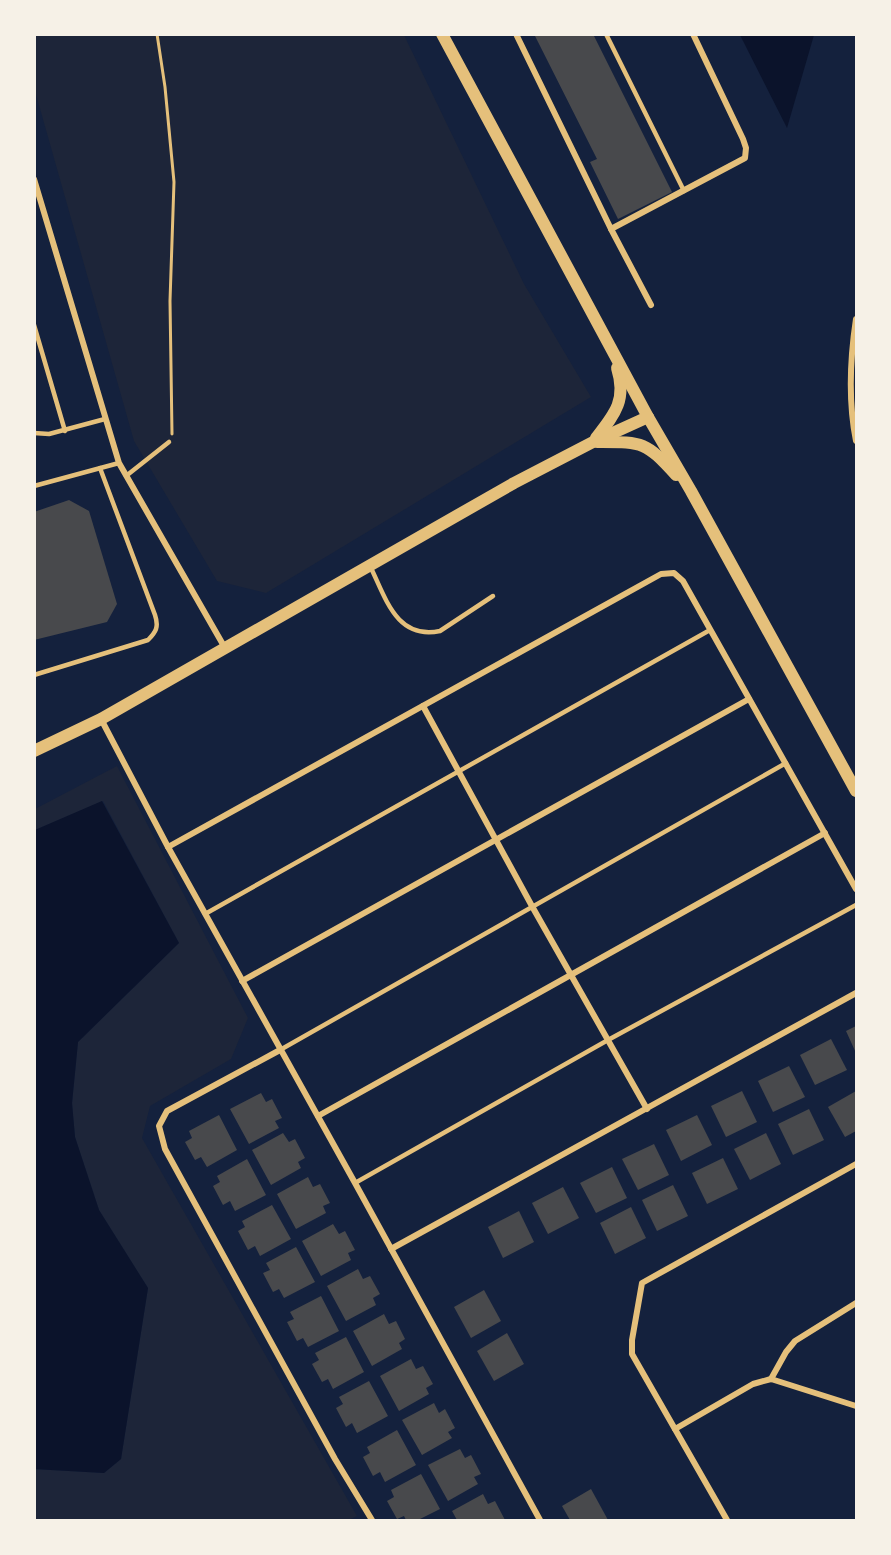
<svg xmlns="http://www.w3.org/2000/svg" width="891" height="1555" font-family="Lora,serif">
  <rect width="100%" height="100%" fill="#14213d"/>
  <g fill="#1d2539">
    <polygon points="34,35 404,35 524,284 591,397 266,593 217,581 134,441 35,91"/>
    <polygon points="117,766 248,1018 231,1059 150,1106 142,1138 357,1516 349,1520 35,1520 34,1469 104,1473 121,1459 148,1288 99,1210 75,1137 72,1103 78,1042 179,943 103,801 35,830 35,809"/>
  </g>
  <g fill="#0b132b">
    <polygon points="740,35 814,35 787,128"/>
    <polygon points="102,801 179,943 78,1042 72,1103 75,1137 99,1210 148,1288 121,1459 104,1473 34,1469 35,830"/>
  </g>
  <g fill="#48494c">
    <polygon points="534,34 593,34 672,192 618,219 590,162 597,159"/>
    <polygon points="69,500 89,511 117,604 107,622 34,640 34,512"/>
    <polygon points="856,1026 856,1053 846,1031"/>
    <polygon points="831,1039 847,1070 815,1085 800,1055"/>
    <polygon points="789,1066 805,1097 773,1112 758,1081"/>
    <polygon points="742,1091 757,1122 726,1137 711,1106"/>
    <polygon points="856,1091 856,1131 845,1137 828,1107"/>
    <polygon points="261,1093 266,1102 272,1099 282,1118 275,1121 279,1128 249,1144 230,1109"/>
    <polygon points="809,1109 824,1140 793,1155 778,1124"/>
    <polygon points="219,1115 237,1150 207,1167 201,1157 195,1160 185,1142 192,1138 189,1131"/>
    <polygon points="697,1115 712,1145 681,1161 666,1130"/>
    <polygon points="283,1133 289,1142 295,1139 305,1158 298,1162 301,1168 271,1185 252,1150"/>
    <polygon points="766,1133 781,1164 750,1180 734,1149"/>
    <polygon points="654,1144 669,1175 638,1190 622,1159"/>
    <polygon points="723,1158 738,1189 707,1204 692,1173"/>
    <polygon points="247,1159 266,1195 235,1211 230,1201 223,1205 213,1186 220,1182 217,1176"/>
    <polygon points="612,1167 627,1198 596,1213 580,1183"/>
    <polygon points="308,1177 313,1187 320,1184 330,1203 323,1206 326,1213 296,1229 277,1194"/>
    <polygon points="673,1185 688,1216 657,1231 642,1200"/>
    <polygon points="563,1187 579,1218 548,1234 532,1203"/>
    <polygon points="272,1205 291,1239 260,1256 255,1246 248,1250 238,1231 245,1227 242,1221"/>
    <polygon points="631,1207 646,1238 615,1254 600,1223"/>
    <polygon points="519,1211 534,1242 503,1258 488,1227"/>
    <polygon points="333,1224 339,1234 345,1231 355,1250 348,1253 351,1260 321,1276 302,1241"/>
    <polygon points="296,1247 315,1282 284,1298 279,1289 273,1292 263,1273 270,1270 266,1263"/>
    <polygon points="358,1269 363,1279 370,1276 380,1294 373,1298 376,1305 346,1321 327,1286"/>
    <polygon points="484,1290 501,1321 471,1338 454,1307"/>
    <polygon points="321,1296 339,1331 308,1347 303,1338 297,1341 287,1322 294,1319 290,1312"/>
    <polygon points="384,1314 389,1324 396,1321 405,1339 399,1343 402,1349 372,1366 353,1331"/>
    <polygon points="507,1333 524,1364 494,1381 477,1351"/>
    <polygon points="346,1337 364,1372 333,1389 328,1379 322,1382 312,1364 319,1360 315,1353"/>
    <polygon points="411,1359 416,1369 423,1366 433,1384 426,1388 429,1394 399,1411 380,1376"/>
    <polygon points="369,1381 388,1416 357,1433 352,1423 346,1427 336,1408 343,1404 339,1397"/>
    <polygon points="434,1403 439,1413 445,1409 455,1428 448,1432 452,1438 422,1455 402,1420"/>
    <polygon points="397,1430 416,1465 385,1482 380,1472 373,1476 363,1457 370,1453 367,1447"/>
    <polygon points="460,1449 465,1458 471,1455 481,1474 474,1477 478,1484 448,1501 428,1465"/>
    <polygon points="421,1474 440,1509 418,1520 406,1520 404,1516 397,1519 387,1501 394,1497 391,1490"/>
    <polygon points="591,1489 608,1520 570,1520 562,1506"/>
    <polygon points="483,1494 488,1504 495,1501 505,1520 457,1520 452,1511"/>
  </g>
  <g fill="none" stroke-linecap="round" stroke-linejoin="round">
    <polyline stroke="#e5c07b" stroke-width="3" points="157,34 165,87 174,182 170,301 172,434"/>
    <g stroke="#e5c07b" stroke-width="4.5">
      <polyline points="606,34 684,191"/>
      <polyline points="34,325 65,431"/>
      <polyline points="34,433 49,434 105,419"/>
      <polyline points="126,476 169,442"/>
      <polyline points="34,486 119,463"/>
      <path d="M 371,568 C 386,599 397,640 440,631 L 493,596"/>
      <path d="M 34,675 L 148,640 C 156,632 159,627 155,615 L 100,468"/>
      <polyline points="205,914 710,630"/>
      <polyline points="280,1050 786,763"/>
      <polyline points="355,1183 608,1040 856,905"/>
    </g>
    <g stroke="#e5c07b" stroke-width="6">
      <polyline points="516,34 611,229 651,305"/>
      <polyline points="34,179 119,463 225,648"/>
      <polyline points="611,229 745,158 746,148 743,139 693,34"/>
      <path d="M 856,319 C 850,359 848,401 856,441"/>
      <polyline points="423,706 533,908 647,1109"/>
      <polyline points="101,719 168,847 355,1183 540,1520"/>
      <polyline points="168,847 661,574 674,573 683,581 856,889"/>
      <polyline points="242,981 749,699"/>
      <polyline points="280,1050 167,1111 159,1126 165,1149 335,1459 372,1520"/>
      <polyline points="318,1116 825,833"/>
      <polyline points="391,1249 856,993"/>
      <polyline points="771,1379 786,1352 795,1341 856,1303"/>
      <polyline points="675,1429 753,1384 771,1379 856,1406"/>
      <polyline points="727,1520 632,1354 632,1340 642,1283 856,1164"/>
    </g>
    <g stroke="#e5c07b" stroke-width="12">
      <polyline points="442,34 648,417 691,491 856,791"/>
      <path d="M 596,438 C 615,414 627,400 617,368"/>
      <path d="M 597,442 C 643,442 645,441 676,475"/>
      <polyline points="34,751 101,719 514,483 593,442 648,417"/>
    </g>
  </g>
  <rect width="891" height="1555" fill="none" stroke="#f6f1e7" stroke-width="72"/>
</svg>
